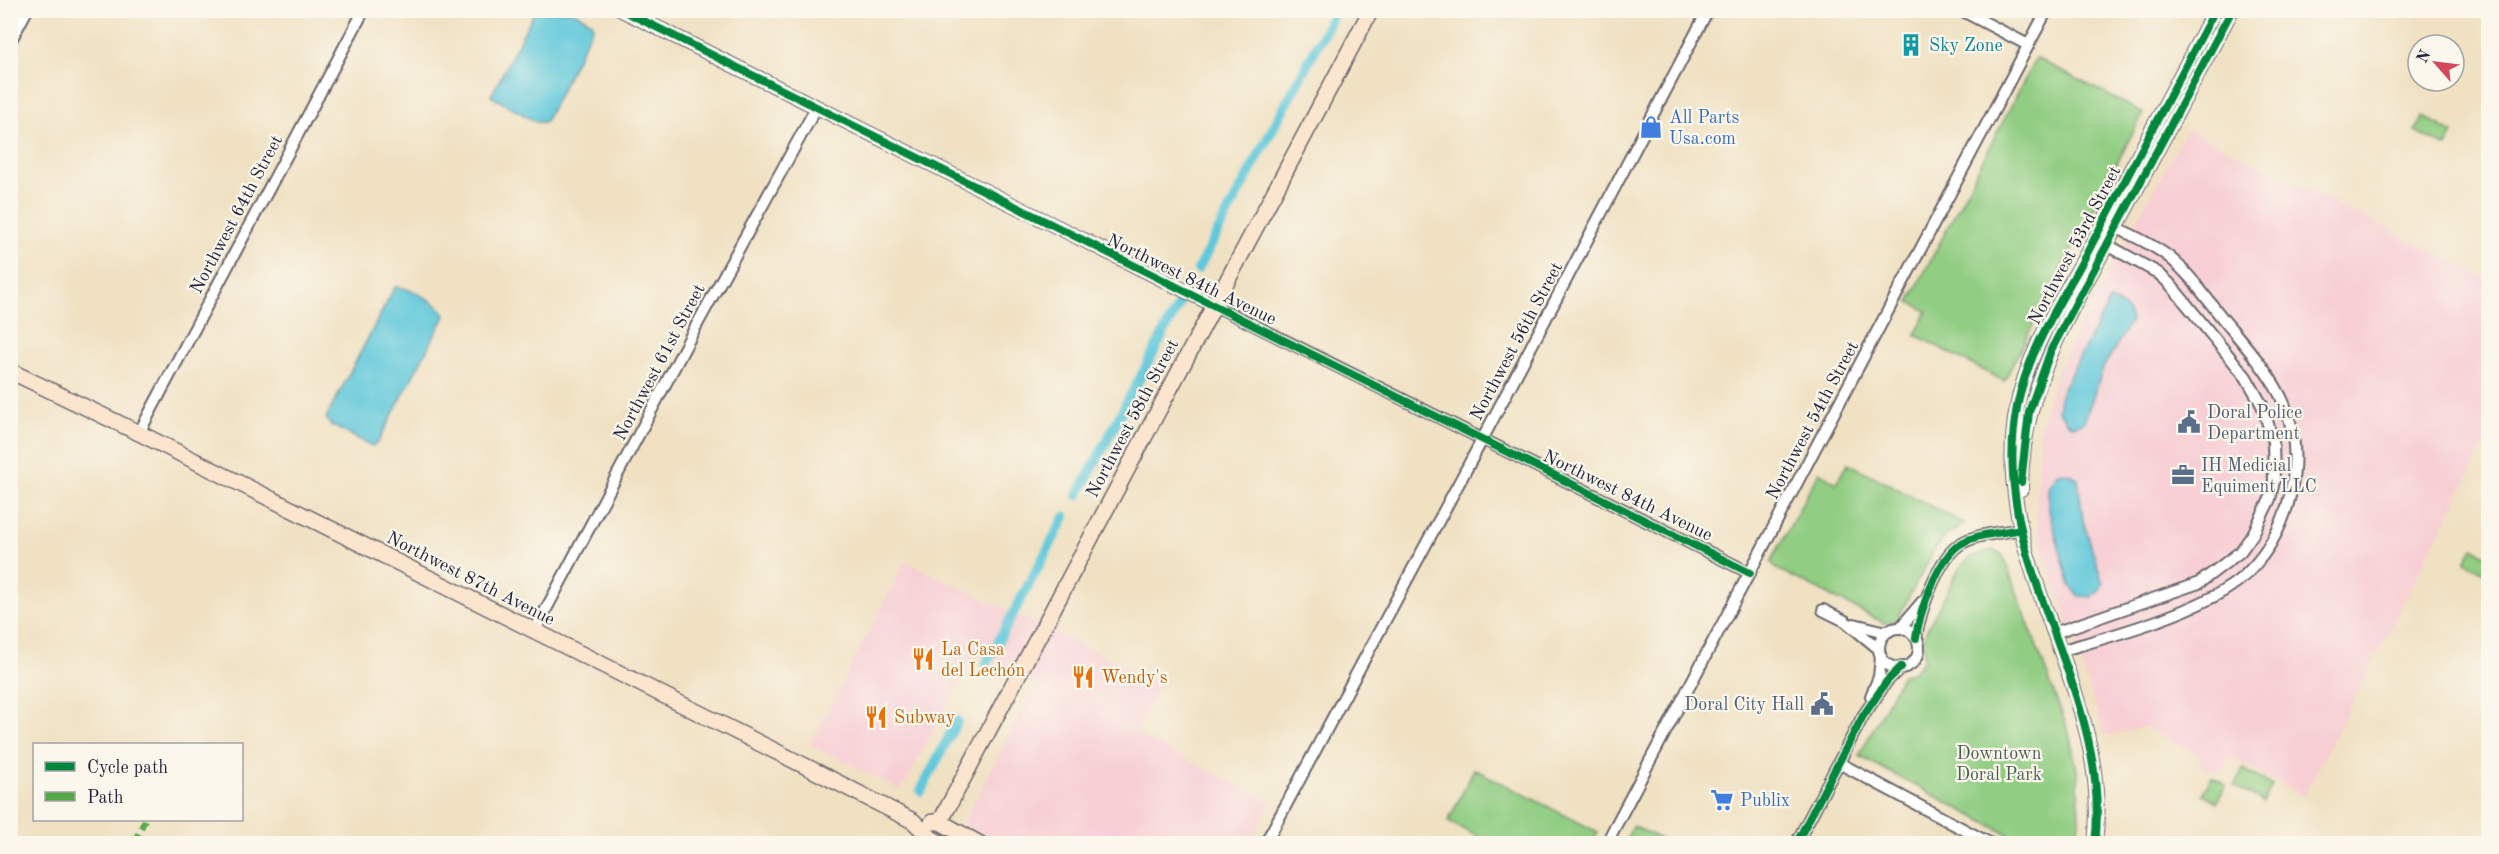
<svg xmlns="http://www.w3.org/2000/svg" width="2499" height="854" font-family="'Old Standard TT',serif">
  <rect width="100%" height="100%" fill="#fbf7ec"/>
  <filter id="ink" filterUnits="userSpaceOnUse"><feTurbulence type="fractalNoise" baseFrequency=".0167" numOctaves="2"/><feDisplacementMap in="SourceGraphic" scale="12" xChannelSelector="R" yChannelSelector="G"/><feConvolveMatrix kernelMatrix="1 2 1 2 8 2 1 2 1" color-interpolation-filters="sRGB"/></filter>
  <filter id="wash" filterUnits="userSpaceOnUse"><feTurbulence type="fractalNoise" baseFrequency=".008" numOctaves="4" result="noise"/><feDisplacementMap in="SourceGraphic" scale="24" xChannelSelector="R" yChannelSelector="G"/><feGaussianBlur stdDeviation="1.35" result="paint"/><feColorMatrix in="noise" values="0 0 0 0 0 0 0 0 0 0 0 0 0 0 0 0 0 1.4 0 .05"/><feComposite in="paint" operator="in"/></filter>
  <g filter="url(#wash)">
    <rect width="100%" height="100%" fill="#f0e1c3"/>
    <g fill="#f7cfd4">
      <polygon points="2187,129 2488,279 2488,438 2304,796 2230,758 2217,775 2197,763 2199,755 2144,727 2105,736 2041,542 2036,514 2040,426 2058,368 2112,265"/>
      <polygon points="905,561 1160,683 1136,732 1097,714 1271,802 1249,843 999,843 969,829 966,825 965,819 1036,684 975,654 901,790 810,745"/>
    </g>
    <g fill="#91cd82" stroke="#5a785e" stroke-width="1.5">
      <polygon points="2036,58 2143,113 2004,381 1915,335 1927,311 1909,302"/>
      <polygon points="2423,116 2453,133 2446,147 2415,131"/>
      <polygon points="1848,463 1965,524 1948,534 1936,547 1896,621 1884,623 1777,569 1771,562 1819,472 1836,483"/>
      <polygon points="2473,548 2488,556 2488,574 2465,562"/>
      <path d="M 1993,550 L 2003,556 L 2069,733 L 2078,774 L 2079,829 L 2077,843 L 2024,843 L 1859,756 L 1902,675 L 1913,672 L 1924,660 L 1924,635 L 1959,569 C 1968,556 1978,554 1993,550 Z"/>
      <polygon points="1474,769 1598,832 1592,843 1491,843 1448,822"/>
      <polygon points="2243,769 2272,785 2263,802 2234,786"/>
      <polygon points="2212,777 2226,785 2217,802 2203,794"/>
      <polygon points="1633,826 1669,843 1624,843"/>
    </g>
    <g fill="#5fc8da" stroke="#40758a" stroke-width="1.5">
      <polygon points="535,11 572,11 592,22 593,27 545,122 536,122 491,96"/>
      <path d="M 395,287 C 407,286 442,304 445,316 L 378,442 L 372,446 L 331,425 L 326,418 Z"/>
      <path d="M 2110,300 C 2122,305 2128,308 2131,321 L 2104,366 L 2084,422 L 2074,426 L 2068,423 L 2058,411 L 2061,392 Z"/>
      <polygon points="2061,472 2070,474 2078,479 2083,520 2103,584 2100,590 2093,597 2079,596 2070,586 2049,511 2048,488 2055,475"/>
    </g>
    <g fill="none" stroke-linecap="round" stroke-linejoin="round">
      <g stroke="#5fc8da" stroke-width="10">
        <polyline points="1198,269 1336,10"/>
        <polyline points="1078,495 1179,304"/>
        <polyline points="986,664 1065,517"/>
        <polyline points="921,791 957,721"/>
      </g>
    </g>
  </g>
  <g filter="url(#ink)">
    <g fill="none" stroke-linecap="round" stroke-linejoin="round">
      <g stroke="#6a656b" stroke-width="14">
        <g id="minor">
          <polyline points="1961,10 2028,45"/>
          <polyline points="10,42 27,10"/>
          <polyline points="1214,305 1750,573"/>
          <polyline points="139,433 364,10"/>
          <polyline points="1823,610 1845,621 1879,649"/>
          <polyline points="1854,624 1882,631 1889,631"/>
          <polyline points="1900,628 1922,602"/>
          <circle cx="1899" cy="648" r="20"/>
          <polyline points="534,632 694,330 816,108"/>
          <polyline points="2054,633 2199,583 2240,552 2253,534 2270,499 2274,481 2273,440 2262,405 2246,377 2170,284 2158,273 2100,241"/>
          <path d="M 1916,638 C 1919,613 1939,555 1962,543 C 1979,533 2003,533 2021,529"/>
          <path d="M 2060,651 C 2111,636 2197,613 2238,581 C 2290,540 2311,455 2280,395 C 2265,367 2243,343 2223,319 C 2206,298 2190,274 2169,257 C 2151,243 2129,234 2109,224"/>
          <polyline points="1871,696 1879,677 1881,657"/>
          <polyline points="1839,763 1991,844"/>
          <polyline points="1265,844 1482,440 1708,10"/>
          <polyline points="1606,844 2047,10"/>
          <polyline points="1796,844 1863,716 1887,681 1901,667"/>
        </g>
      </g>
      <g stroke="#6a656b" stroke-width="16">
        <g id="tertiary">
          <polyline points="622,10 1214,305"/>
          <path d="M 2021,489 C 2021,384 2073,309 2120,220 C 2157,150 2195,80 2232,10"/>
          <path d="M 2095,844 C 2108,738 2052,645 2025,546 C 2013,499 2008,455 2017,407 C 2027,353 2060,303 2086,255 C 2129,173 2172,92 2215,10"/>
        </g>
      </g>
      <g stroke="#6a656b" stroke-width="18">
        <g id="secondary">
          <polyline points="10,371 139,433 813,770 913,821 931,838 942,844"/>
          <polyline points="932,822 940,822 980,844"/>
          <polyline points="940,822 1371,10"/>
        </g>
      </g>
      <use href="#minor" stroke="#fff" stroke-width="10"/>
      <use href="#tertiary" stroke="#fff" stroke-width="14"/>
      <use href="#secondary" stroke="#fbe5cf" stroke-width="15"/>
      <polyline stroke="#53aa46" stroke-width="6" stroke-dasharray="12 6" stroke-linecap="butt" points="133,844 145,820"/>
      <g stroke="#fbf7ec" stroke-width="11">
        <g id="cycleway">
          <polyline points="622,10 1750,573"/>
          <polyline points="2021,482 2029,412 2051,350 2232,10"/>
          <path d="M 1916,638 C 1919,613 1939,555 1962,543 C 1979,533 2003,533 2021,529"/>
          <polyline points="1796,844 1863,716 1887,681 1901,667"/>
          <path d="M 2095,844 C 2108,738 2052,645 2025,546 C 2013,499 2008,455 2017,407 C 2027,353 2060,303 2086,255 C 2129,173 2172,92 2215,10"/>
        </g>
      </g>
      <use href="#cycleway" stroke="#00873e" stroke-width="8"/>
    </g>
  </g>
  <defs>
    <g id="building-bare" transform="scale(1.8)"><path d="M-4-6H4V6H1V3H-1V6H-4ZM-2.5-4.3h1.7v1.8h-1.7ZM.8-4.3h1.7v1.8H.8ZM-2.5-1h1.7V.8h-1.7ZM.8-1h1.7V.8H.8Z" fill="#0f9aa8" stroke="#fbf7ec" stroke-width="2.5" paint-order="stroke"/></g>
    <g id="shop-bare" transform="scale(1.8)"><path d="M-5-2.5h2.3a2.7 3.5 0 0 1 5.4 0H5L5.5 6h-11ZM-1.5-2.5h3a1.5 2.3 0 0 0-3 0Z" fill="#3f7fe0" stroke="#fbf7ec" stroke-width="2.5" paint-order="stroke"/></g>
    <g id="civic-bare" transform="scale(1.8)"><path d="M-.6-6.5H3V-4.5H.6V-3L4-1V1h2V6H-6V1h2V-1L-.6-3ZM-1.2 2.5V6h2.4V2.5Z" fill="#5c6f8a" stroke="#fbf7ec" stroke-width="2.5" paint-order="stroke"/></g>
    <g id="office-bare" transform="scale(1.8)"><path d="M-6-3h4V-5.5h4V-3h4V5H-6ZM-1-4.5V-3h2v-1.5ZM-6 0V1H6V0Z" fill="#5c6f8a" stroke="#fbf7ec" stroke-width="2.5" paint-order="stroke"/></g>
    <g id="restaurant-bare" transform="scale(1.8)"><path d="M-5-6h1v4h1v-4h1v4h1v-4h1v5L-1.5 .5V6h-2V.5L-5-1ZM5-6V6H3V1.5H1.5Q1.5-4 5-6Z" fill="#e8710a" stroke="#fbf7ec" stroke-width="2.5" paint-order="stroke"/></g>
    <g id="supermarket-bare" transform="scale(1.8)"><path d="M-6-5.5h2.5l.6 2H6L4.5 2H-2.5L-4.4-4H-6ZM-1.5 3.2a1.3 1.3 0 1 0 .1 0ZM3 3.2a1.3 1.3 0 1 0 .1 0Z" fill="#3f7fe0" stroke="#fbf7ec" stroke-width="2.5" paint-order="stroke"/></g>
  </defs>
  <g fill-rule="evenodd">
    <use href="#building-bare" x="1911" y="45"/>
    <use href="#shop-bare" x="1651" y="127"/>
    <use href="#civic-bare" x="2189" y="422"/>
    <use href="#office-bare" x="2183" y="475"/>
    <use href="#restaurant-bare" x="923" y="659"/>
    <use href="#restaurant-bare" x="1083" y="677"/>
    <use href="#civic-bare" x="1822" y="704"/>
    <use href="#restaurant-bare" x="876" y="717"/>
    <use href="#supermarket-bare" x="1722" y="800"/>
  </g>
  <g text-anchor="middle" stroke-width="4.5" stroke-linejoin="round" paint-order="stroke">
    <g font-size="18" fill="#0d838f" stroke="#fbf7ec" text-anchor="start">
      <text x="1929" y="51">Sky Zone</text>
    </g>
    <g font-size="18" fill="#366cbe" stroke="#fbf7ec" text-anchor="start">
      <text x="1669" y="123">All Parts<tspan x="1669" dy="21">Usa.com</tspan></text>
      <text x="1740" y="806">Publix</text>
    </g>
    <g font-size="18" fill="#22223b" stroke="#fbf7ec">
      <text transform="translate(236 214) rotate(-62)" y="6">Northwest 64th Street</text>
      <text transform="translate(2074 245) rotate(-62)" y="6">Northwest 53rd Street</text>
      <text transform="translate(1192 279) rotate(26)" y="6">Northwest 84th Avenue</text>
      <text transform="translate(1516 341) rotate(-62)" y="6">Northwest 56th Street</text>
      <text transform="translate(659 362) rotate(-62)" y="6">Northwest 61st Street</text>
      <text transform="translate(1132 418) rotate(-62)" y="6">Northwest 58th Street</text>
      <text transform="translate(1812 420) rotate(-62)" y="6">Northwest 54th Street</text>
      <text transform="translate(1628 495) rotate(26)" y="6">Northwest 84th Avenue</text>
      <text transform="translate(471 578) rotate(27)" y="6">Northwest 87th Avenue</text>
    </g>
    <g font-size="18" fill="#4e5e75" stroke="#fbf7ec" text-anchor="start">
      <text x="2207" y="418">Doral Police<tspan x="2207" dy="21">Department</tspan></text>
      <text x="2201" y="471">IH Medicial<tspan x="2201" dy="21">Equiment LLC</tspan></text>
      <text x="1804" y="710" text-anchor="end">Doral City Hall</text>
    </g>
    <g font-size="18" fill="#c56008" stroke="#fbf7ec" text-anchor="start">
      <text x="941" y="655">La Casa<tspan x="941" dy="21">del Lechón</tspan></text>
      <text x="1101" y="683">Wendy's</text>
      <text x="894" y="723">Subway</text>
    </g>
    <g font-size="18" fill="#495e54" stroke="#fbf7ec">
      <text x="1999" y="759">Downtown<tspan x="1999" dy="21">Doral Park</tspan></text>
    </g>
  </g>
  <rect width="2499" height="854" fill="none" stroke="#fbf7ec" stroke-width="36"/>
  <rect x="33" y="743" width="210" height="78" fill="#fbf7ec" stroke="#a4a2a5" stroke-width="1.5"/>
  <rect x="45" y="762" width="30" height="9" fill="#00873e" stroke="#a4a2a5" stroke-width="1.5"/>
  <text x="87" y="773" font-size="18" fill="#22223b">Cycle path</text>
  <rect x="45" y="792" width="30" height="9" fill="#53aa46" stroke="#a4a2a5" stroke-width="1.5"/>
  <text x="87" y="803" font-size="18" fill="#22223b">Path</text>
  <g transform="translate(2436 63) rotate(298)"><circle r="28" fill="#fbf7ec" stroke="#a4a2a5" stroke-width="1.5"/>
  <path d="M0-4.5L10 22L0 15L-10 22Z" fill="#d1495b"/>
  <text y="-9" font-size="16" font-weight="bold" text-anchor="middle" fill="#22223b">N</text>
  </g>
</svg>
